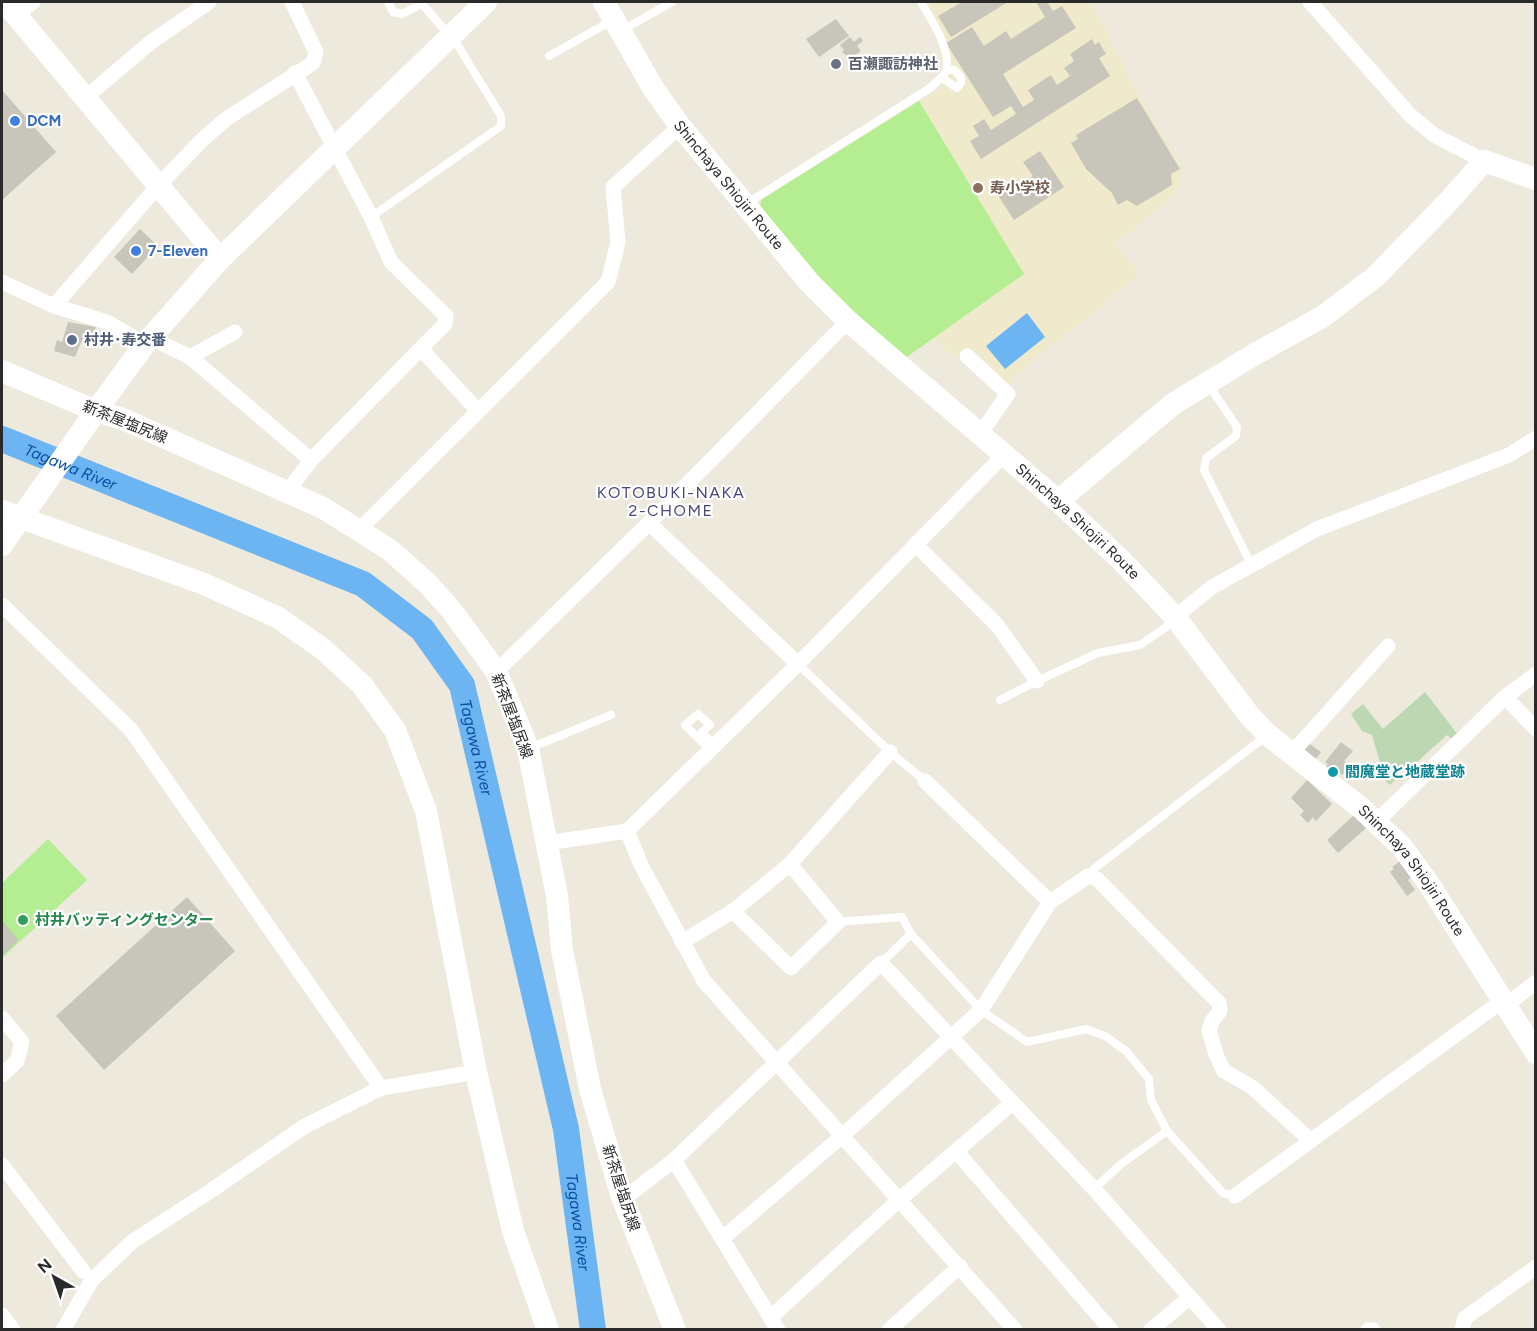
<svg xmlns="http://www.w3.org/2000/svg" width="1537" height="1331" font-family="Figtree,'Noto Sans JP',sans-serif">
  <rect width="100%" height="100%" fill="#ede9dc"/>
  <polygon fill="#efeacb" points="928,2 1092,2 1136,90 1181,165 1180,182 1174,194 1128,235 1122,236 1114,244 1138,270 1138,276 1016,375 1009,384 1005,384 973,347 963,358 949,353 933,339 901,361 761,200 941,88 950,64 947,41"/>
  <polygon fill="#bdd7b2" points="1425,692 1459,736 1453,740 1447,735 1406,772 1396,764 1390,772 1397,778 1390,785 1380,776 1383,772 1376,767 1380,762 1372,735 1362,731 1351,714 1363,704 1383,729"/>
  <g fill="#b4ed92">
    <polygon points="919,101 1024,274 901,361 826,290 760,209 761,200"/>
    <polygon points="48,839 87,880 2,958 2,883"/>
  </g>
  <polygon fill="#6cb4f2" points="1027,313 1045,337 1005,369 986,346"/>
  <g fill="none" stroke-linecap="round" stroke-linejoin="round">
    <path stroke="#6cb4f2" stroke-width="26" id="s1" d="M 2,439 L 363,584 L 422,629 L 462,685 L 566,1129 L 593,1330"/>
  </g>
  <g fill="#c8c5bb">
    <polygon points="962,2 1008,2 951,37 938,16"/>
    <polygon points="1036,2 1047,2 1053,11 1062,6 1076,28 1003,74 1023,107 1034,100 1028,90 1051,75 1057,85 1070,76 1064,68 1074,61 1070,54 1092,39 1095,45 1099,42 1106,54 1099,58 1110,76 981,159 970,141 979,136 973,126 984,119 991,130 1016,114 1011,106 993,117 946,43 972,27 984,46 1006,31 1011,39 1045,17"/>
    <polygon points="836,19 849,36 819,57 806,39"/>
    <polygon points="850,37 854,42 860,37 863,41 857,46 861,51 851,59 842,52 844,50 840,45"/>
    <polygon points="2,90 56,152 2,200"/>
    <polygon points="1137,98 1180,169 1171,174 1172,185 1137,206 1127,200 1118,205 1112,193 1086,169 1071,143 1078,139 1076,135"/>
    <polygon points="1040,151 1064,187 1014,220 999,197 1001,195 996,188 1007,181 1012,190 1033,176 1023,162"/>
    <polygon points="140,229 158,246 132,274 114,257"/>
    <polygon points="68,322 96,327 90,341 82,340 75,357 54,351 57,340 62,342"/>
    <polygon points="1307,742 1321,752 1313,763 1299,753"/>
    <polygon points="1341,742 1353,751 1344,761 1350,766 1342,775 1336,771 1333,775 1325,768 1328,764 1325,762"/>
    <polygon points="1307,780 1332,804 1316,821 1313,817 1308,823 1300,815 1304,811 1291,798"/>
    <polygon points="1354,815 1366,828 1338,853 1327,840"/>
    <polygon points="1403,859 1414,875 1408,880 1415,890 1407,896 1390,872 1394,869 1392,867"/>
    <polygon points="187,897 235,951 104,1070 56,1016"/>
    <polygon points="2,921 19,940 2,956"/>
  </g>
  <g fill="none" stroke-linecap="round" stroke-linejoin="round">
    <g stroke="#fff" stroke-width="8">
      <path d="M 921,2 C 933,23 949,45 947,70"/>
      <polyline points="621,31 672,2"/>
      <polyline points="549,56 613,20"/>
      <polygon points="947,70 954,70 961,77 961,83 957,88 945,80 943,76"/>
      <polyline points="746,204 930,88 943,76"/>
      <polyline points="371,217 501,126 501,116 457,44 422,4 402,14 393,12 388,2"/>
      <polyline points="1208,384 1237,427 1236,436 1206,458 1204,470 1252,566"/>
      <polyline points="798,664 890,752 925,781"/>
      <polyline points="1000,700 1037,681 1098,653 1140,645 1165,628 1174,618"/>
      <polyline points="530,748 611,715"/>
      <polyline points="710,750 685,725 698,714 710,725 702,732 714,746"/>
      <polyline points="1088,876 1095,868 1266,736"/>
      <polyline points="838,922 902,917 911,934 981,1010 1027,1042 1086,1029 1105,1036 1126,1051 1149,1079 1151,1100 1167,1131 1223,1193 1235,1196"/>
      <polyline points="881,963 911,934"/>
      <polyline points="1094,1189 1121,1164 1167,1131"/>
    </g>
    <g stroke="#fff" stroke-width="15">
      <polyline points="1310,2 1411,116 1434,135 1484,161"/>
      <polyline points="16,15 33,2"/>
      <polyline points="85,98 151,42 209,2"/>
      <polyline points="2,282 54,306 107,322 145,344"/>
      <polyline points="54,306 158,186 203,139 226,119 313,63 316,52 292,2"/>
      <polyline points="151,338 190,357 311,460"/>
      <polyline points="422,350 478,411"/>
      <polyline points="967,356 1008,394 980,434"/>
      <polyline points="190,357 235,332"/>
      <polyline points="287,492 311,460 445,324 446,316 391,262 371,217 295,73"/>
      <polyline points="649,523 798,664"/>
      <polyline points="359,530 608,282 618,242 613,187 680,126"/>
      <polyline points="915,544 997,625 1037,681"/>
      <polyline points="2,605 131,730 381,1088"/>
      <polyline points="1175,617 1212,587 1317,529 1509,455 1536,438"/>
      <polyline points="503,665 649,523 848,321"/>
      <polyline points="1505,697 1536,729"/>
      <polyline points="1290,755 1388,646"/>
      <polyline points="925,781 1050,902"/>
      <polyline points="1377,821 1505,697 1536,674"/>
      <polyline points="627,831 798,664 1003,456"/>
      <polyline points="547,843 627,831 642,867 704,981 1015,1330"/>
      <polyline points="733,911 791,968 838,922 790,864"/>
      <polyline points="682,942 733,911 790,864 890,752"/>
      <polyline points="1505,1006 1536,982"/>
      <polyline points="2,1018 22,1042 17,1061 2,1075"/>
      <polyline points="956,1151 1111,1330"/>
      <polyline points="674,1160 778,1330"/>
      <polyline points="2,1165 83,1271"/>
      <polyline points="1235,1196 1502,1001"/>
      <polyline points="622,1197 631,1193 673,1161 881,963 1094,1189 1219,1330"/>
      <polyline points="723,1238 842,1136 981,1010 1050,902 1088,876 1097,879 1219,1003 1220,1011 1212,1021 1209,1031 1217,1057 1224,1071 1252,1087 1310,1140"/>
      <polyline points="2,1315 13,1330"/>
      <polyline points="771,1317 900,1199 1012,1103"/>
      <polyline points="63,1330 92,1280 133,1241 212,1190 305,1126 381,1088 476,1072"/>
      <polyline points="889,1330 960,1266"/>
      <polyline points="1151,1330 1190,1297"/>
      <polyline points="1368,1330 1373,1330"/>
      <polyline points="1462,1330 1465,1318 1536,1267"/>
    </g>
    <g stroke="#fff" stroke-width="22">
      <polyline points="5,2 220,259"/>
      <path id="s2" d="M 604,2 L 653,88 L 680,126 L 809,282 L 848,321 L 1058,501 L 1122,561 L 1175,617 L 1249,715 L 1268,735 L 1361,808 L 1402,847 L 1429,884 L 1536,1053"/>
      <polyline points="2,371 96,411 123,419 323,508 390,550 427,583 452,611 496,671 528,748 557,896 562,950 590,1089 622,1197 675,1330"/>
      <polyline points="1058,501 1173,404 1255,354 1322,317 1375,277 1449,201 1484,161 1536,179"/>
      <polyline points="2,511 204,584 277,617 323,649 362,685 395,730 426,811 476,1072 513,1231 548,1330"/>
      <polyline points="2,545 96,411 145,344 220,259 486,2"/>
    </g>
  </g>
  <circle fill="#6b7280" stroke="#fff" stroke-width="2" cx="836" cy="64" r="6"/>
  <g fill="#3f7fe0" stroke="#fff" stroke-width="2">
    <circle cx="15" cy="121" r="6"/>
    <circle cx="136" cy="251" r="6"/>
  </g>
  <circle fill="#8d6e63" stroke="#fff" stroke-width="2" cx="978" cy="188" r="6"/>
  <circle fill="#5c6f8a" stroke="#fff" stroke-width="2" cx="72" cy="340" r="6"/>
  <circle fill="#0f9aa8" stroke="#fff" stroke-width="2" cx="1333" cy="772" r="6"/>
  <circle fill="#2e9e5b" stroke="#fff" stroke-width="2" cx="23" cy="920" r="6"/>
  <g text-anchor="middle" stroke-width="4.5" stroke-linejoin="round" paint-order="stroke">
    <g font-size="15" font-weight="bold" fill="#5b616d" stroke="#fff" text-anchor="start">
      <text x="848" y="69">百瀬諏訪神社</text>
    </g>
    <g font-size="15" font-weight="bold" fill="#366cbe" stroke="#fff" text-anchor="start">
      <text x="27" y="126">DCM</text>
      <text x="148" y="256">7-Eleven</text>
    </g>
    <g font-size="15" fill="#2a2a2a" stroke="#fff">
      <text dy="5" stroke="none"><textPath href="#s2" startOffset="222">Shinchaya Shiojiri Route</textPath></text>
      <text transform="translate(125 422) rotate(22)" y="5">新茶屋塩尻線</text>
      <text dy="5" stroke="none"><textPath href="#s2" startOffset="708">Shinchaya Shiojiri Route</textPath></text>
      <text transform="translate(512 716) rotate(69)" y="5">新茶屋塩尻線</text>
      <text dy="5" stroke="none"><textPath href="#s2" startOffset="1194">Shinchaya Shiojiri Route</textPath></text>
      <text transform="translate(621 1188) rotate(72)" y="5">新茶屋塩尻線</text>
    </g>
    <g font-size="15" font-weight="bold" fill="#785e54" stroke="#fff" text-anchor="start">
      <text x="990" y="193">寿小学校</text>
    </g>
    <g font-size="15" font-weight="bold" fill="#4e5e75" stroke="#fff" text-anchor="start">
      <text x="84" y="345">村井･寿交番</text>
    </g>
    <g font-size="15" font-weight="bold" fill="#0d838f" stroke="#fff" text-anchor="start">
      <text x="1345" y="777">閻魔堂と地蔵堂跡</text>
    </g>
    <g font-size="15" font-weight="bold" fill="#27864d" stroke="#fff" text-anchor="start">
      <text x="35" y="925">村井バッティングセンター</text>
    </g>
    <g font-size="16" font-style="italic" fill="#0a4e9f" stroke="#fff">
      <text dy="6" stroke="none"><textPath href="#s1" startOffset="74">Tagawa River</textPath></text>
      <text dy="6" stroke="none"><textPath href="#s1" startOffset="596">Tagawa River</textPath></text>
      <text dy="6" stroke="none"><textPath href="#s1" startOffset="1082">Tagawa River</textPath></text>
    </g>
    <g font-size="16" letter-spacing="1.5" fill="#4a497c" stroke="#fff">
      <text x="671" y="498">KOTOBUKI-NAKA<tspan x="671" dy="18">2-CHOME</tspan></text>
    </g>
  </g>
  <rect width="1537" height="1331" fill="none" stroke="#2a2a2a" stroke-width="6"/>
  <g transform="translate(54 1277) rotate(320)" stroke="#ffffff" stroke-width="4.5" paint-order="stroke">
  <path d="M0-4.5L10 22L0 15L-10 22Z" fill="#2a2a2a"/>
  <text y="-9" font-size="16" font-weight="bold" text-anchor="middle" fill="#2a2a2a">N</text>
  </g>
</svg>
